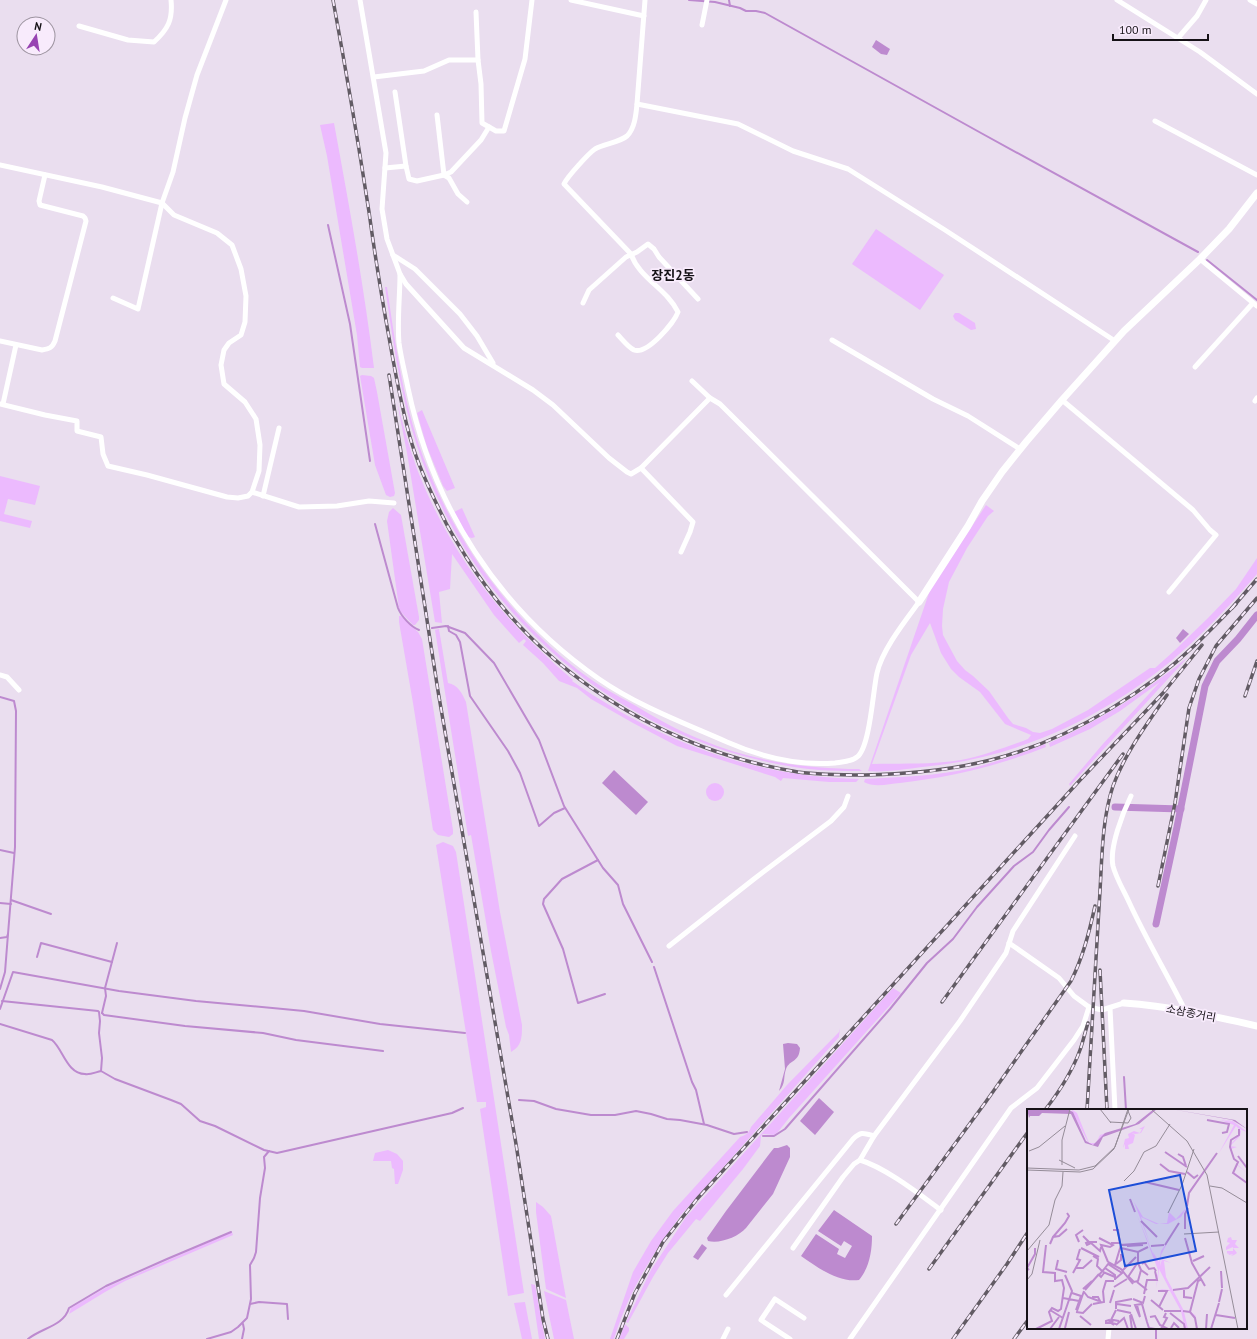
<svg xmlns="http://www.w3.org/2000/svg" width="1257" height="1339" font-family="'PT Sans','Noto Sans KR',sans-serif">
  <rect width="100%" height="100%" fill="#eadeef"/>
  <g fill="#ecbafe" fill-rule="evenodd">
    <path d="M 334,123 C 349,205 364,286 374,368 L 362,368 L 360,367 L 357,335 L 327,156 L 320,125 Z"/>
    <polygon points="876,229 944,275 920,310 852,264"/>
    <path d="M 385,287 L 387,287 C 396,348 404,410 428,469 C 460,548 511,617 578,670 C 596,684 616,695 636,706 C 657,719 679,731 702,740 C 752,761 806,769 859,769 L 862,771 C 839,771 816,771 794,767 C 618,739 472,615 417,446 C 400,394 393,340 385,287 Z"/>
    <polygon points="955,313 959,313 975,323 976,329 971,330 955,320 953,316"/>
    <polygon points="362,375 371,376 374,378 377,392 395,493 394,496 390,497 386,495 375,465 360,376"/>
    <path d="M 397,402 C 403,424 409,447 417,469 C 451,556 502,620 573,680 L 572,681 C 660,742 751,776 859,779 L 856,782 L 829,782 L 783,778 L 781,781 L 775,777 L 677,746 L 633,723 L 591,699 L 577,688 L 559,681 L 543,663 L 523,645 L 526,641 L 524,639 L 519,643 L 494,615 L 452,554 L 450,589 L 439,592 L 442,623 L 435,622 L 407,453 Z"/>
    <polygon points="422,410 455,488 447,491 443,486 427,447 417,413"/>
    <polygon points="0,476 40,486 35,505 8,499 4,514 32,521 30,528 0,521"/>
    <path d="M 986,505 L 994,511 L 988,516 L 967,548 L 949,582 L 943,609 L 942,626 L 943,635 L 957,661 L 965,670 L 973,676 L 989,691 L 1008,718 L 1013,724 L 1026,728 L 1033,732 L 1040,733 L 1052,729 L 1088,710 L 1150,668 L 1155,668 L 1174,651 L 1208,618 L 1236,589 L 1257,558 L 1257,574 C 1239,595 1221,615 1201,634 C 1128,705 1033,755 931,766 C 912,768 886,773 868,771 L 930,590 ZM 930,623 L 941,653 L 951,669 L 959,677 L 980,692 L 1005,724 L 1031,735 L 1028,739 L 1023,741 C 1003,748 982,756 961,760 C 932,765 902,763 872,764 L 911,655 Z"/>
    <polygon points="393,508 401,515 419,617 419,620 415,625 413,625 400,611 399,608 387,521 389,512"/>
    <polygon points="462,508 475,537 472,538 468,537 454,512"/>
    <polygon points="399,616 401,616 418,632 422,639 453,830 453,834 449,837 438,835 433,830 413,703 399,622"/>
    <path d="M 439,629 L 448,683 C 458,685 462,693 466,702 L 500,912 L 522,1025 C 522,1037 522,1046 511,1052 L 509,1035 L 506,1027 L 491,951 L 471,835 L 468,836 L 435,630 Z"/>
    <path d="M 1188,657 L 1070,786 L 1069,784 L 1102,745 L 1160,682 L 1120,711 L 1090,729 L 1050,747 L 1049,743 C 1099,721 1145,692 1188,657 Z"/>
    <path d="M 1045,744 L 1046,747 C 997,766 952,777 900,783 C 889,784 874,788 864,782 L 865,779 C 901,777 937,776 972,768 C 997,762 1021,753 1045,744 Z"/>
    <circle cx="715" cy="792" r="9"/>
    <polygon points="443,842 453,846 456,852 524,1293 508,1296 480,1109 486,1107 486,1102 477,1102 436,845"/>
    <polygon points="893,988 901,993 789,1118 778,1132 774,1135 763,1134 761,1136 760,1146 743,1169 700,1221 696,1219 668,1253 653,1277 628,1323 626,1322 651,1270 686,1217"/>
    <path d="M 840,1028 L 839,1037 L 681,1215 C 651,1256 629,1291 614,1339 L 610,1339 L 633,1272 L 651,1241 L 673,1211 L 740,1137 C 746,1135 749,1133 751,1127 L 787,1085 L 839,1032 Z"/>
    <polygon points="388,1150 397,1154 403,1161 403,1170 398,1184 395,1184 394,1169 392,1168 391,1161 373,1161 375,1153"/>
    <polygon points="536,1202 543,1207 551,1216 566,1298 546,1289 536,1212"/>
    <polygon points="232,1232 233,1235 125,1281 105,1292 69,1314 71,1308 107,1287"/>
    <polygon points="531,1284 535,1285 545,1339 539,1339"/>
    <polygon points="544,1291 566,1300 574,1339 554,1339"/>
    <polygon points="525,1302 532,1339 522,1339 514,1303"/>
    <polygon points="625,1324 629,1328 629,1331 624,1339 619,1339"/>
  </g>
  <g fill="#bd8acf">
    <polygon points="876,40 890,49 887,55 881,54 872,47"/>
    <polygon points="1183,629 1189,634 1180,643 1176,638"/>
    <polygon points="614,770 648,802 636,815 602,783"/>
    <path d="M 788,1043 L 797,1044 L 800,1048 C 799,1063 790,1059 786,1069 C 783,1078 786,1083 779,1091 L 785,1069 L 783,1044 Z"/>
    <polygon points="819,1098 834,1112 815,1135 800,1121"/>
    <path d="M 787,1145 L 790,1148 L 790,1157 L 773,1194 L 746,1228 C 738,1237 720,1244 708,1241 L 707,1238 L 726,1211 L 770,1153 L 774,1148 L 778,1148 Z"/>
    <path d="M 834,1210 L 872,1236 C 872,1252 869,1268 859,1280 C 838,1283 817,1267 801,1256 L 816,1234 L 839,1249 L 837,1254 L 845,1258 L 852,1246 L 844,1241 L 841,1246 L 818,1231 Z"/>
    <polygon points="702,1244 707,1248 698,1260 693,1257"/>
  </g>
  <g fill="none" stroke-linecap="round" stroke-linejoin="round">
    <g stroke="#bd8acf" stroke-width="2">
      <polyline points="689,0 715,2 740,8 746,11 756,11 765,13 981,133 1198,252"/>
      <polyline points="729,0 730,6"/>
      <polyline points="328,225 350,324 370,461"/>
      <polyline points="1207,260 1257,300"/>
      <path d="M 375,524 L 398,608 C 401,616 411,627 419,630"/>
      <polyline points="448,626 449,631 456,635 460,642 470,696 508,751 520,773 539,826 554,813 565,808"/>
      <polyline points="432,628 446,626 465,633 494,663 539,740 564,806 603,868 618,885 623,904 652,962"/>
      <polyline points="0,697 14,701 16,711 15,847 8,934 7,937 0,938"/>
      <polyline points="0,850 14,853"/>
      <polyline points="598,860 562,879 544,899 543,904 563,949 578,1003 605,994"/>
      <polyline points="11,900 51,914"/>
      <polyline points="0,903 11,904"/>
      <polyline points="37,957 41,943 112,962"/>
      <polyline points="654,967 692,1082 696,1090 704,1124"/>
      <polyline points="0,989 5,972 8,934"/>
      <polyline points="2,1001 98,1011 99,1012 100,1021 99,1033 102,1058 101,1071"/>
      <polyline points="0,1009 13,972 119,991 196,1001 304,1011 380,1024 465,1033"/>
      <polyline points="102,1013 104,1015 185,1026 263,1033 296,1040 383,1051"/>
      <polyline points="102,1013 106,996 105,988 117,943"/>
      <path d="M 0,1024 L 52,1040 C 63,1049 67,1074 85,1074 C 90,1075 96,1072 101,1071 L 115,1079 L 171,1100 L 181,1104 L 200,1121 L 215,1126 L 264,1150 L 277,1153 L 452,1113 L 463,1108"/>
      <polyline points="1124,1077 1126,1110"/>
      <polyline points="519,1100 534,1101 556,1109 591,1115 615,1115 636,1111 651,1114 667,1119 680,1120 707,1125 734,1134 747,1132"/>
      <polyline points="763,1136 774,1136 785,1129 890,1009 927,963 953,939 977,907 1014,866 1033,852 1049,830 1069,807"/>
      <polyline points="250,1304 259,1302 287,1304 288,1319"/>
      <polyline points="1156,1328 1156,1339"/>
      <path d="M 28,1339 C 41,1328 64,1326 69,1308 L 106,1286 L 167,1259 L 231,1232"/>
      <polyline points="207,1339 231,1332 238,1327 247,1318 251,1299 250,1265 254,1258 256,1252 260,1198 265,1168 264,1157 269,1151"/>
      <polyline points="242,1339 244,1329 243,1324"/>
    </g>
    <g stroke="#bd8acf" stroke-width="7">
      <polyline points="1115,807 1181,809"/>
      <polyline points="1156,924 1177,827 1205,686 1217,661 1238,639 1257,615"/>
    </g>
    <g stroke="#fff" stroke-width="5">
      <polyline points="360,0 386,153 382,209 387,239 400,274 406,284 464,348 533,390 553,405 609,458 627,472 631,474 641,468 710,398"/>
      <polyline points="571,0 644,16"/>
      <polyline points="1117,0 1200,52 1257,94"/>
      <polyline points="1250,0 1257,4"/>
      <polyline points="476,12 478,60 481,84 482,123 496,131 504,131 525,59 532,0"/>
      <polyline points="702,25 707,0"/>
      <path d="M 79,26 L 128,40 L 154,42 C 168,29 173,20 171,0"/>
      <polyline points="1178,38 1197,16 1206,0"/>
      <polyline points="374,77 424,71 449,60 478,60"/>
      <polyline points="395,92 406,166"/>
      <polyline points="637,104 738,124 793,151 848,169 945,230 1115,341"/>
      <polyline points="437,115 444,175 449,178 458,194 467,202"/>
      <polyline points="1155,121 1257,175"/>
      <polyline points="0,165 102,187 162,203 174,215 217,233 232,245 241,269 246,296 245,322 241,335 229,343 224,350 221,365 224,384 245,402 256,419 260,445 259,471 252,492 248,496 238,498 227,497 147,475 108,466 103,454 101,437 77,431 77,421 45,415 0,404"/>
      <polyline points="385,168 406,166 409,179 417,181 444,175 451,172 481,140 489,127"/>
      <polyline points="393,255 415,269 460,314 477,336 493,363"/>
      <polyline points="1200,259 1257,306"/>
      <path d="M 400,274 C 400,296 397,321 399,343 C 401,358 405,373 408,388 C 433,507 498,609 599,679 C 638,706 684,723 727,742 C 761,757 798,766 835,763 C 842,762 851,762 857,757 C 870,748 873,690 877,673 C 882,650 905,621 919,602 L 720,404 L 710,398 L 692,381"/>
      <polyline points="113,298 138,309 162,203 173,172 185,118 197,75 226,0"/>
      <polyline points="583,303 589,290 626,257 637,252 648,244 654,249 659,257 698,299"/>
      <path d="M 618,335 C 622,339 628,347 634,350 C 647,355 674,323 678,312 C 667,289 639,278 631,254 L 564,184 C 567,177 589,153 595,149 C 604,144 620,142 627,136 C 635,128 636,114 637,104 L 645,0"/>
      <polyline points="832,340 933,399 968,416 1020,449"/>
      <path d="M 0,341 L 42,350 C 49,349 52,348 55,341 L 86,221 L 85,218 L 83,216 L 40,205 L 39,201 L 45,175"/>
      <polyline points="1195,367 1253,303"/>
      <polyline points="1062,400 1193,510 1210,530 1216,535 1169,592"/>
      <polyline points="1255,401 1257,398"/>
      <polyline points="3,404 16,345"/>
      <polyline points="641,468 693,522 690,532 681,552"/>
      <polyline points="252,492 299,507 337,506 369,501 394,503"/>
      <polyline points="263,496 279,428"/>
      <polyline points="0,675 7,677 19,690"/>
      <path d="M 1131,796 C 1123,812 1109,848 1113,866 C 1116,878 1124,891 1129,902 C 1146,939 1167,974 1185,1010"/>
      <polyline points="1009,943 1059,978 1074,996 1089,1007 1102,1010 1124,1003"/>
      <polyline points="669,946 754,879 831,821 844,807 848,796"/>
      <polyline points="1110,1008 1115,1110"/>
      <path d="M 860,1160 C 886,1168 919,1194 941,1210"/>
      <polyline points="793,1248 843,1177 854,1164 860,1160 874,1136 960,1021 1006,953 1013,931 1075,836"/>
      <path d="M 726,1295 L 853,1139 C 861,1131 864,1133 874,1136"/>
      <polyline points="723,1339 728,1329"/>
      <polyline points="790,1339 761,1320 775,1299 804,1318"/>
      <polyline points="850,1339 1011,1108 1037,1088 1074,1040 1083,1026 1089,1007"/>
      <polyline points="1108,1339 1109,1328"/>
    </g>
    <g stroke="#fff" stroke-width="7">
      <polyline points="919,602 968,526 982,501 1002,472 1026,442 1062,400 1124,331 1200,259 1229,229 1257,193"/>
      <path d="M 1124,1003 C 1169,1006 1213,1016 1257,1026"/>
    </g>
    <g stroke="#625b64" stroke-width="3.5">
      <g id="rail">
        <path d="M 333,0 C 346,70 358,141 369,212 C 375,256 382,299 390,343 C 396,377 402,411 412,444 C 420,470 432,495 444,519 C 450,532 459,545 466,557 C 539,673 664,750 798,772 C 820,775 843,775 865,775 C 917,774 968,769 1018,752 C 1079,732 1147,691 1194,646 C 1208,633 1222,618 1236,604"/>
        <polyline points="389,375 438,691 516,1144 543,1319 548,1339"/>
        <polyline points="1232,608 1257,579"/>
        <polyline points="1245,696 1257,661"/>
        <polyline points="1158,886 1175,803 1189,708 1199,679 1216,646 1257,598"/>
        <polyline points="1100,970 1107,1110"/>
        <polyline points="942,1002 1123,754"/>
        <path d="M 1045,1110 C 1059,1092 1072,1072 1080,1050 C 1083,1042 1085,1032 1088,1023"/>
        <path d="M 1087,1110 C 1092,1037 1095,964 1100,891 C 1102,857 1102,819 1113,786 C 1125,753 1147,724 1167,695"/>
        <path d="M 896,1224 L 985,1103 L 1071,981 C 1083,957 1089,933 1095,906"/>
        <polyline points="929,1269 1028,1132"/>
        <polyline points="617,1339 635,1293 663,1242 697,1199 1081,779 1163,693 1202,645"/>
        <polyline points="953,1339 1007,1264 1028,1232"/>
        <polyline points="1014,1339 1028,1320"/>
      </g>
    </g>
    <use href="#rail" stroke="#f8ebfc" stroke-width="2" stroke-dasharray="6" stroke-linecap="butt"/>
  </g>
  <g text-anchor="middle" stroke-width="3.5" stroke-linejoin="round" paint-order="stroke">
    <g font-size="11" fill="#151116" stroke="#f8ebfc">
      <text transform="translate(1191 1013) rotate(11)" y="4">소삼종거리</text>
    </g>
    <g font-size="13" font-weight="bold" fill="#151116" stroke="#f8ebfc">
      <text x="673" y="280">장진2동</text>
    </g>
  </g>
  <g transform="translate(1027 1109)">
    <rect width="220" height="220" fill="#eadeef"/>
    <path d="M 44,0 L 50,4 L 62,34 L 69,34 L 73,26 L 82,23 L 74,28 L 68,36 L 62,35 ZM 193,10 L 206,12 L 220,23 L 212,20 L 214,22 L 213,27 L 203,37 L 210,38 L 204,40 L 207,49 L 211,53 L 211,56 L 220,64 L 210,56 L 207,63 L 220,74 L 206,64 L 211,53 L 207,50 L 203,36 L 212,26 L 212,20 L 209,17 L 192,44 L 207,16 L 193,11 L 207,13 ZM 118,17 L 114,24 L 108,25 L 105,24 L 108,26 L 106,34 L 101,36 L 102,40 L 98,40 L 98,35 L 96,39 L 98,30 L 102,29 L 101,25 L 107,22 L 113,24 L 115,20 L 112,20 ZM 107,93 L 116,108 L 132,115 L 140,114 L 142,103 L 149,110 L 160,98 L 151,113 L 154,108 L 141,115 L 129,115 L 114,108 L 123,135 ZM 110,106 L 127,147 L 126,143 L 132,153 L 134,142 L 144,127 L 134,146 L 133,157 L 135,150 L 144,154 L 137,152 L 139,168 L 157,202 L 163,202 L 169,207 L 168,209 L 163,203 L 157,203 L 161,220 L 158,220 L 154,202 L 143,182 L 138,182 L 132,180 L 143,181 L 132,160 L 131,170 L 129,179 L 130,171 L 120,172 L 130,170 L 128,163 L 122,166 L 128,163 L 131,166 L 131,161 ZM 204,128 L 205,131 L 210,131 L 208,135 L 212,139 L 206,139 L 210,144 L 207,146 L 204,147 L 206,145 L 202,146 L 201,144 L 206,143 L 201,144 L 200,145 L 200,142 L 206,142 L 206,138 L 199,141 L 199,138 L 203,134 L 200,133 L 201,129 Z" fill="#ecbafe"/>
    <path d="M 0,0 L 40,0 L 46,3 L 59,32 L 66,36 L 78,24 L 108,15 L 127,0 L 130,0 L 112,15 L 76,28 L 71,38 L 58,34 L 44,5 L 15,4 L 12,7 L 3,7 L 2,9 ZM 144,0 L 208,11 L 220,20 L 205,11 Z" fill="#bd8acf"/>
    <path fill="none" stroke="#bd8acf" stroke-width="2" d="M 180,11 L 202,15 L 200,23 L 195,24M 212,20 L 212,26 L 204,31 L 203,38 L 207,50 L 211,53 L 206,64 L 220,74M 138,43 L 160,58M 151,45 L 156,48 L 159,57M 211,47 L 220,59M 133,55 L 142,62 L 158,65M 160,63 L 167,69 L 171,66M 118,73 L 152,81M 103,90 L 108,103M 160,97 L 162,84 L 190,44M 114,112 L 130,128M 158,120 L 158,105 L 161,99M 56,127 L 62,133 L 70,133M 26,128 L 38,114 L 42,107 L 40,104M 72,129 L 86,136 L 83,138 L 74,136 L 81,153M 158,129 L 165,154 L 178,177M 52,133 L 49,126 L 56,121M 61,133 L 59,134 L 60,136 L 64,134 L 73,142 L 74,138M 84,134 L 93,134 L 91,121 L 86,121M 23,135 L 26,128 L 32,127 L 40,120M 138,136 L 152,114M 100,137 L 116,136M 124,137 L 137,136M 54,139 L 72,148M 94,139 L 111,143 L 121,138M 66,147 L 71,150 L 70,157 L 75,162M 31,151 L 29,160 L 40,163M 166,152 L 177,147M 81,153 L 94,160 L 106,175M 111,154 L 114,161 L 121,166M 89,155 L 94,151 L 94,145M 115,155 L 117,153 L 122,160 L 127,159 L 129,162M 88,156 L 94,136 L 120,134M 49,159 L 56,159 L 65,151M 78,159 L 81,155 L 95,164 L 88,170M 2,161 L 0,159 L 8,145 L 8,139M 95,162 L 109,148M 194,162 L 195,179M 76,163 L 88,168M 46,164 L 53,151 L 50,150 L 53,140M 77,164 L 74,168 L 72,166 L 78,159 L 88,166 L 88,171M 101,168 L 111,153 L 111,143M 102,168 L 107,173 L 111,172 L 114,161M 110,173 L 120,181M 87,178 L 100,170M 56,180 L 65,172M 58,181 L 72,165M 146,181 L 161,179 L 183,158M 157,181 L 157,188 L 165,189M 76,182 L 79,172 L 87,172M 131,182 L 140,182 L 132,198M 57,183 L 61,188 L 72,192M 45,184 L 54,187 L 49,201M 117,185 L 120,171 L 130,171 L 128,162M 65,188 L 71,188 L 74,194M 36,189 L 52,192M 106,190 L 116,194 L 118,187M 124,191 L 136,201M 192,193 L 195,180M 83,194 L 87,181M 66,195 L 77,193 L 76,182M 90,195 L 104,197M 115,195 L 120,213M 110,196 L 113,208 L 108,196 L 115,195M 89,200 L 89,193 L 105,190M 23,201 L 36,209M 90,201 L 104,204M 50,202 L 57,182M 137,202 L 154,202M 156,202 L 163,203 L 168,209 L 170,220M 49,203 L 56,204 L 65,195M 163,203 L 171,172 L 175,170M 143,204 L 157,215 L 158,220M 104,205 L 109,220M 103,206 L 105,220M 189,206 L 208,209M 53,207 L 64,216M 123,208 L 128,207 L 133,216 L 141,220M 82,211 L 83,214 L 79,214 L 79,212 ZM 120,213 L 122,219 L 128,220M 89,215 L 85,214 L 86,211 L 92,212M 87,216 L 84,214 L 84,211 L 89,201M 89,216 L 97,209 L 101,220M 38,219 L 42,203M 144,219 L 147,214 L 152,219M 9,220 L 25,212 L 22,203 L 25,199 L 31,202 L 34,200 L 37,179 L 35,171 L 28,172 L 28,164 L 16,163 L 19,136M 23,220 L 32,208M 32,220 L 45,182 L 38,166M 134,220 L 140,209 L 137,208 L 139,204M 179,220 L 180,205M 184,220 L 192,194"/>
    <path fill="none" stroke="#958c98" stroke-width="1" d="M 73,0 L 84,14M 124,0 L 160,32 L 180,66 L 211,220M 83,13 L 101,14 L 104,9 L 101,2M 2,42 L 12,38 L 38,17M 32,51 L 48,59M 35,56 L 35,31 L 43,0M 0,59 L 52,61 L 68,57 L 88,38 L 101,0M 0,61 L 53,63 L 66,60 L 87,40 L 102,0M 97,72 L 107,62 L 117,43 L 129,37 L 143,15M 183,77 L 195,79 L 220,94M 141,104 L 155,76 L 167,40M 157,125 L 192,123M 0,142 L 22,116 L 28,91 L 35,77 L 36,63M 0,171 L 5,165 L 13,131"/>
    <path fill="#1d4ed8" fill-opacity="0.15" stroke="#1d4ed8" stroke-width="2" d="M 153,66 L 169,142 L 98,157 L 82,81 Z"/>
    <rect width="220" height="220" fill="none" stroke="#151116" stroke-width="2"/>
  </g>
  <g transform="translate(36 36) rotate(12)"><circle r="19" fill="#f8ebfc" stroke="#9d94a0"/>
  <path d="M0-3L7 15L0 10L-7 15Z" fill="#9743b2"/>
  <text y="-6" font-size="11" font-weight="bold" text-anchor="middle" fill="#151116">N</text>
  </g>
  <path d="M1113 34v6h95v-6" fill="none" stroke="#151116" stroke-width="2"/>
  <text x="1119" y="34" font-size="12" fill="#151116" stroke="#f8ebfc" stroke-width="3" paint-order="stroke">100 m</text>
</svg>
